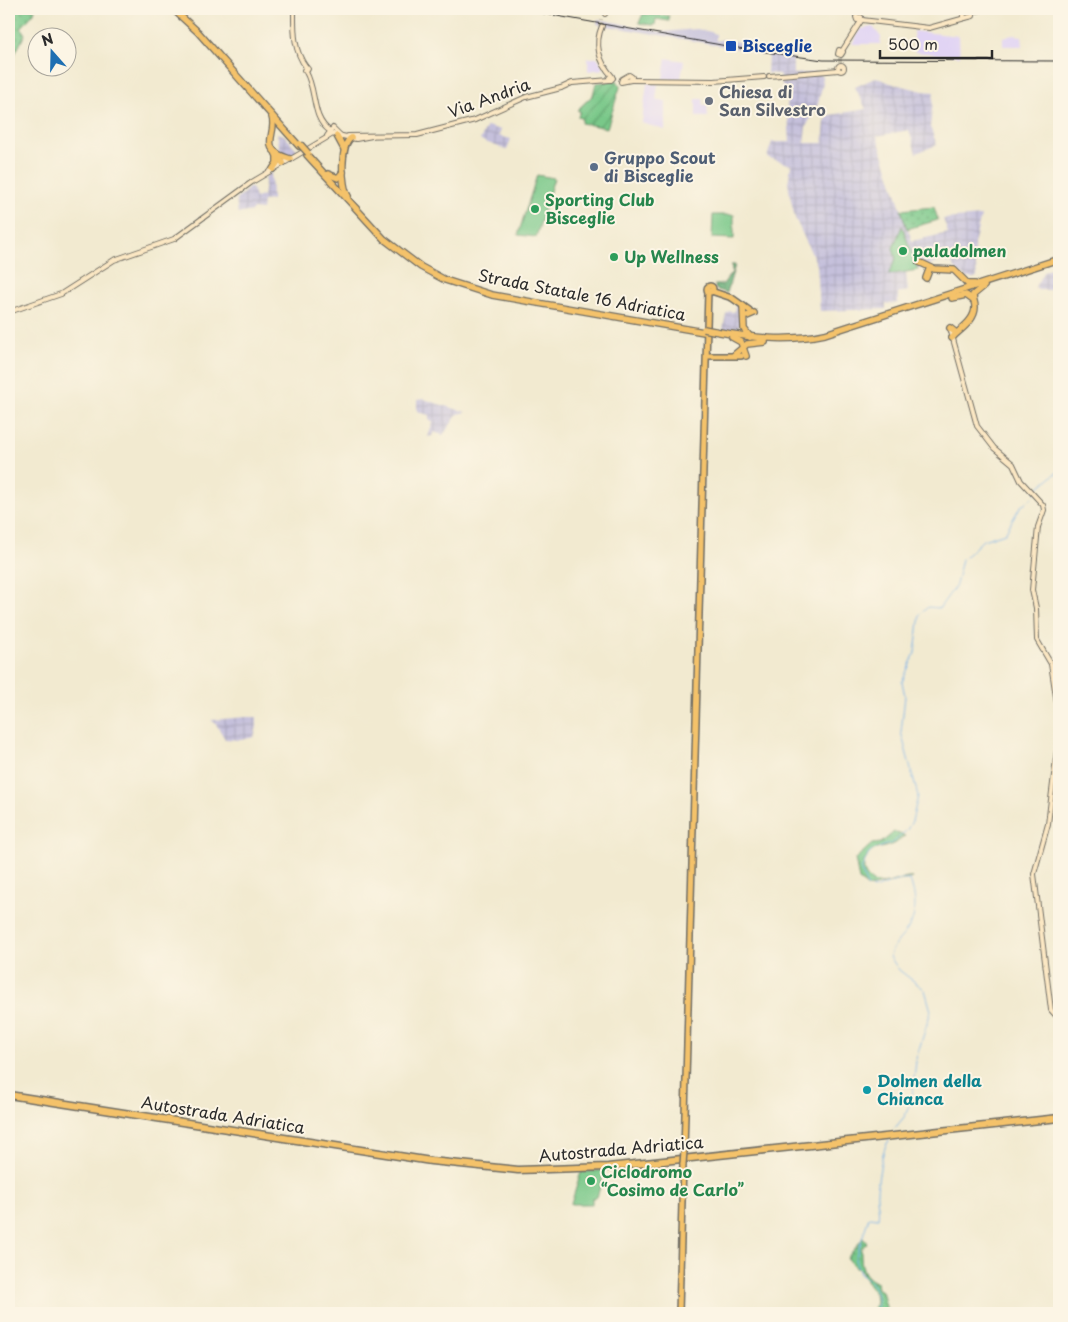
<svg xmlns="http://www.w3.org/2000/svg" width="1068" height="1322" font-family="'Playpen Sans',sans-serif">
  <defs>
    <pattern id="industrial-grid" width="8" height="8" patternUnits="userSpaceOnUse" patternTransform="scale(1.25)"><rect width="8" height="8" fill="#c5c0db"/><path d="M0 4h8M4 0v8" fill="none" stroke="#a9a5bc"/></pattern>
    <pattern id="grass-dots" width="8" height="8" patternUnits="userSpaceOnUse" patternTransform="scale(1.25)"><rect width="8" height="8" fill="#79c889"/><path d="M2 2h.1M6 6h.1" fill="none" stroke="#63a370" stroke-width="1.8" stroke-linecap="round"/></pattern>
    <pattern id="forest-crowns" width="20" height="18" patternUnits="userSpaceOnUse" patternTransform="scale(1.25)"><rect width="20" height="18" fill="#62ac75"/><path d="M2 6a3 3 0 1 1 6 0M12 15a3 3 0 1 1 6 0" fill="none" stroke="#518c60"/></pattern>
    <pattern id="garden-furrows" width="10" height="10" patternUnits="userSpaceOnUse" patternTransform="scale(1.25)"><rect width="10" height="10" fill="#79c889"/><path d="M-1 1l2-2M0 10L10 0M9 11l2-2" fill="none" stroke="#63a370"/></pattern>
  </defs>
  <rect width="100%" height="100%" fill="#fcf5e5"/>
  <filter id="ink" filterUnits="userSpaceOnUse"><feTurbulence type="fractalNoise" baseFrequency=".02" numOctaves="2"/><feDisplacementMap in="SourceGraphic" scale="10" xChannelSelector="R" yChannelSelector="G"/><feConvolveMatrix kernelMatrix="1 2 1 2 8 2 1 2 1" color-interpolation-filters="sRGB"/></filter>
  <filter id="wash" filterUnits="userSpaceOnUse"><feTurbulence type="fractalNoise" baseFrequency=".0096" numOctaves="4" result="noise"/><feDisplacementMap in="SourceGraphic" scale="20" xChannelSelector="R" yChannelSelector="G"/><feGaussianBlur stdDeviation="1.12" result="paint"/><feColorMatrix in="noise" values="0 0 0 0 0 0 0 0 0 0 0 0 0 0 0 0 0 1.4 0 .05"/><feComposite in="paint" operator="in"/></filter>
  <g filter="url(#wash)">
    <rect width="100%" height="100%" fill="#f2ead0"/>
    <g fill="#e1d4f4">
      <polygon points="873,27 881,37 880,44 852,44 861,29"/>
      <polygon points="913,31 959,36 960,56 915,52"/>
      <polygon points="1014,35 1022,36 1023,46 1003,46 1003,37"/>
      <polygon points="588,58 598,58 604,69 588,71"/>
      <polygon points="666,58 684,61 681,78 663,79"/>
      <polygon points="647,83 658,84 656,100 666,102 665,130 642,123"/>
      <polygon points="696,99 703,99 703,105 707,105 708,117 696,117"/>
    </g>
    <g fill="url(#industrial-grid)">
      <polygon points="768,55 793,58 793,74 821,72 823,83 818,104 806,127 804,143 823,143 825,121 830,115 866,109 855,87 877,77 890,83 923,91 934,92 930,127 937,145 916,153 909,130 877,136 912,241 948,233 943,219 981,216 974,244 977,278 966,278 953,267 952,262 947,264 945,260 906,273 908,291 898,293 898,303 886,304 886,309 820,311 817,265 795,218 791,200 788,183 791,165 767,157 772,142 790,142 787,102 779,74 767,73"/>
      <polygon points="487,126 501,130 499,136 511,139 507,150 480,140"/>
      <polygon points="277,133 284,135 299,152 292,156 281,155"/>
      <polygon points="271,172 272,200 263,201 262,210 253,209 252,211 238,214 236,200 249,188 252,188 255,198 263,196 266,176"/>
      <polygon points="1057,267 1059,273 1059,290 1040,290 1035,287 1044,271"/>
      <polygon points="736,303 742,307 742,319 739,327 735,331 723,329 726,314 729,311 734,312"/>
      <polygon points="424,399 445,406 466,412 458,414 443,435 434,432 432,436 428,437 433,422 429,420 429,415 417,412 417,400"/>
      <polygon points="246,717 257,717 257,727 254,737 241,740 225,739 216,724 211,720"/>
    </g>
    <polygon fill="#c5c0db" points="598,19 662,32 697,29 711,32 716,34 716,41 724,39 769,49 768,54 597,24"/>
    <g fill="url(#grass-dots)" stroke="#527a5a">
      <polygon points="9,9 35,9 34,13 21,28 25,34 9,66"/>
      <polygon points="934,207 938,220 907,229 901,210"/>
      <path d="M 894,832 L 905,836 C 901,837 900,840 896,843 C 890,847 880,847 874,850 C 859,859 861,880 877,883 C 888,886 900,877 912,878 L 868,887 L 859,880 L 855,859 L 872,844 L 881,843 Z"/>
      <path d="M 863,1238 L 867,1243 L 861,1248 C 861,1264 861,1275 876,1282 L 877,1289 L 882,1291 L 887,1311 L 891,1313 L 871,1313 L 876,1303 L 875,1292 C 867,1286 866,1277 859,1269 C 854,1265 850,1264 847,1258 Z"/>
    </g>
    <polygon fill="url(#forest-crowns)" stroke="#466c50" points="731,265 735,265 727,293 715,289 715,284 723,284 732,272"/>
    <g fill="#79c889" stroke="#527a5a">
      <path d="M 643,14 L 669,16 L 669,21 L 656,19 L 655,25 C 650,25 644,24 639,23 Z"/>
      <polygon points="537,175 554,178 536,237 518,235"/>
      <polygon points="713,215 734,215 734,239 712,238"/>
      <polygon points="902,226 918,270 888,275 896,259 893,248"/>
      <polygon points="605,1170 597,1197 592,1198 592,1204 571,1204 581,1172"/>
    </g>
    <polygon fill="url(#garden-furrows)" stroke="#527a5a" points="617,80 620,87 607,128 581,123 582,119 578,117 580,111 577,110 593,95 596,83"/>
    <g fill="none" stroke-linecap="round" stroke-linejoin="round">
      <g stroke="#78b1e8" stroke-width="1">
        <polyline points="1036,493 1035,490 1059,471"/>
        <polyline points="965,557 983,540 1005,533 1020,507 1033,497"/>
        <path d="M 924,989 L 899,970 L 890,957 C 891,946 901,939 907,930 C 918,915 916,896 910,880 L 900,880 L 873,889 L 867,886 L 861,870 L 868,855 L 873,850 L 894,842 L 907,830 L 912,821 L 918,796 L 901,732 L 905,696 L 902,682 L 915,653 L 920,614 L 928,607 L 940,608 L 941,606 L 956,585 L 962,559"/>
        <polyline points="916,1059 931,1011 925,990"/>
        <polyline points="894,1129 905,1116 912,1098 916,1061"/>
        <path d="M 876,1313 C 880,1296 876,1283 860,1274 L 855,1260 L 869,1217 L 878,1218 C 880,1208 876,1200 877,1191 C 878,1180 882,1146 889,1141"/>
      </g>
    </g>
  </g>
  <g filter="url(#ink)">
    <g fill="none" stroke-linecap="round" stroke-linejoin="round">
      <g stroke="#cac4af" stroke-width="4" stroke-dasharray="4 2" stroke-linecap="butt">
        <polyline points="600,26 601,19"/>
        <polyline points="840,62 840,57"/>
      </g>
      <g stroke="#716e65" stroke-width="6">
        <g id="secondary">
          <path d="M 294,9 C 294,29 293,50 306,67"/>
          <polyline points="603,9 605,14 608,9"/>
          <polyline points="994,9 998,9"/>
          <polyline points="973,13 973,16 965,18 963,16 965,12 990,9"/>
          <polygon points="856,17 861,17 862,20 857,20"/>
          <polyline points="862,20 929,28 965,18"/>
          <path d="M 602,26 C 594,44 599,62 612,76"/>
          <polygon points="839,50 843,52 841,55 838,54"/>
          <polyline points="842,51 861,21"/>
          <circle cx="841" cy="68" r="3"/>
          <polygon points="306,67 308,69 306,72 304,70"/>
          <path d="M 306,72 C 317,91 311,118 330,131"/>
          <polygon points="629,75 632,77 631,80 621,82 622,79"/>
          <polygon points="611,76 613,78 611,80 609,78"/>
          <polyline points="769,76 839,70"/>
          <polyline points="631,80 714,81 764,77"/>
          <polyline points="561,88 572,83 610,80"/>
          <polyline points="327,136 333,128 341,136"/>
          <polyline points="348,136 417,135 475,120 526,97 561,88"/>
          <polyline points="9,312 61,294 114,260 174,239 252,182 333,134 356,139 372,136"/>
          <polyline points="950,328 977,426 994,448 1013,464 1021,481 1043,505 1044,510 1038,527 1032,590 1036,608 1037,640 1051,664 1059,716"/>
          <polyline points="1059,734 1048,824 1034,874 1051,1010 1059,1019"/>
        </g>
      </g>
      <g stroke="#716e65" stroke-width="8">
        <g id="primary">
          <circle cx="710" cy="289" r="3"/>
          <polyline points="711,291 732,298 749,310"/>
          <polyline points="708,356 741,356"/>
          <polyline points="684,1151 708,291"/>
          <polyline points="679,1313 683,1164"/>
        </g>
      </g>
      <g stroke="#716e65" stroke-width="8">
        <g id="trunk">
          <polyline points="173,9 198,32 299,146"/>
          <path d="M 272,117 C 278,134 256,149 290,159"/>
          <polyline points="337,136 344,149"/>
          <polyline points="276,154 283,163"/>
          <polyline points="307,155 384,239 421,267 445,280 492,295 704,332"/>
          <polyline points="273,169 277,163 277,157"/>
          <polyline points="328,174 338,178 343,172"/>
          <path d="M 348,196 C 341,186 340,145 351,138"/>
          <polyline points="919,262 934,269 954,270 968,284 975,284"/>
          <polyline points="926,278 929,270"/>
          <polyline points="952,298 966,295 973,300"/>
          <polyline points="743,306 744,329 750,337"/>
          <polyline points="747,316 754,313"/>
          <polyline points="950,328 955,332"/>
          <path d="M 714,331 C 752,338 787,342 825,334 L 1059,259"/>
          <polyline points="732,337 741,342 746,356"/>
          <path d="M 952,338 C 960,329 975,321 975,307 C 975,302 973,300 973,295 L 984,286"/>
          <polyline points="734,355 747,344 765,342"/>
        </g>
      </g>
      <g stroke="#716e65" stroke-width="9">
        <polyline id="motorway" points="9,1095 431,1161 518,1170 608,1167 1059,1118"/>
      </g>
      <use href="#secondary" stroke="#fbe7c3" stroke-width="4"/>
      <use href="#primary" stroke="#f4c26a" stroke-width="5"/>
      <use href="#trunk" stroke="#f4c26a" stroke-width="5.5"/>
      <use href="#motorway" stroke="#f4c26a" stroke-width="6"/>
      <polyline stroke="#2b2b2b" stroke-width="1" points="517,9 744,49 823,60 1059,61"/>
      <g stroke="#716e65" stroke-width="8" stroke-linecap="butt">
        <polyline id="primary-bridge" points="683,1164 684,1151"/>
      </g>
      <g stroke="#716e65" stroke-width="8" stroke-linecap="butt">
        <g id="trunk-bridge">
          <polyline points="300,144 308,153"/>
          <polyline points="704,329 714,331"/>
        </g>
      </g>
      <use href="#primary-bridge" stroke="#f4c26a" stroke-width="5"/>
      <use href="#trunk-bridge" stroke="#f4c26a" stroke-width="5.5"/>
    </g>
  </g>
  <rect fill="#1a4fb4" stroke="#fcf5e5" stroke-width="2" x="725" y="40" width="12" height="12" rx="2.5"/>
  <circle fill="#6b7280" stroke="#fcf5e5" stroke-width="2" cx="709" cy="101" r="5"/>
  <circle fill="#5c6f8a" stroke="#fcf5e5" stroke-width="2" cx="594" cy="167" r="5"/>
  <g fill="#2e9e5b" stroke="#fcf5e5" stroke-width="2">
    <circle cx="535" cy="209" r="5"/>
    <circle cx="903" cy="251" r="5"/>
    <circle cx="614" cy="257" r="5"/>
    <circle cx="591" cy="1181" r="5"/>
  </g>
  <circle fill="#0f9aa8" stroke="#fcf5e5" stroke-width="2" cx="867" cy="1090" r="5"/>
  <g text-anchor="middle" stroke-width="4" stroke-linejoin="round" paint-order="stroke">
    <g font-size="16" font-weight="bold" fill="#164399" stroke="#fcf5e5" text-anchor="start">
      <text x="742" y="52">Bisceglie</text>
    </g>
    <g font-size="16" font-weight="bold" fill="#5b616d" stroke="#fcf5e5" text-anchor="start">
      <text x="719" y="98">Chiesa di<tspan x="719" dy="18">San Silvestro</tspan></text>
    </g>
    <g font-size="16" fill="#2b2b2b" stroke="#fcf5e5">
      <text transform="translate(489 98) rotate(-20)" y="6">Via Andria</text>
      <text transform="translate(582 295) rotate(11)" y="6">Strada Statale 16 Adriatica</text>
      <text transform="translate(223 1115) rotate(9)" y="6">Autostrada Adriatica</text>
      <text transform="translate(621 1149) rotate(-5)" y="6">Autostrada Adriatica</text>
    </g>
    <g font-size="16" font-weight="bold" fill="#4e5e75" stroke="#fcf5e5" text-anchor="start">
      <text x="604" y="164">Gruppo Scout<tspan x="604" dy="18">di Bisceglie</tspan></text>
    </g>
    <g font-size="16" font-weight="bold" fill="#27864d" stroke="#fcf5e5" text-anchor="start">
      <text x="545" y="206">Sporting Club<tspan x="545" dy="18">Bisceglie</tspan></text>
      <text x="913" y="257">paladolmen</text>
      <text x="624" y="263">Up Wellness</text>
      <text x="601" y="1178">Ciclodromo<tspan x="601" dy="18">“Cosimo de Carlo”</tspan></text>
    </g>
    <g font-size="16" font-weight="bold" fill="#0d838f" stroke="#fcf5e5" text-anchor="start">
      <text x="877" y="1087">Dolmen della<tspan x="877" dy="18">Chianca</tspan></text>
    </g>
  </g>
  <rect width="1068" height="1322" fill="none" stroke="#fcf5e5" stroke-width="30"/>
  <g transform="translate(52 52) rotate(340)"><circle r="24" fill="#fcf5e5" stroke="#a8a49b"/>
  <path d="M0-4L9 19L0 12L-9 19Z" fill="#1f6fb2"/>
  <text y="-8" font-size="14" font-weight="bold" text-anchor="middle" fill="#2b2b2b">N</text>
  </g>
  <path d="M880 50v8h112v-8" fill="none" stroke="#2b2b2b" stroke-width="2.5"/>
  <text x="888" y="50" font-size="15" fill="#2b2b2b" stroke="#fcf5e5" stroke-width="4" paint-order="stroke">500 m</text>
</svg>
